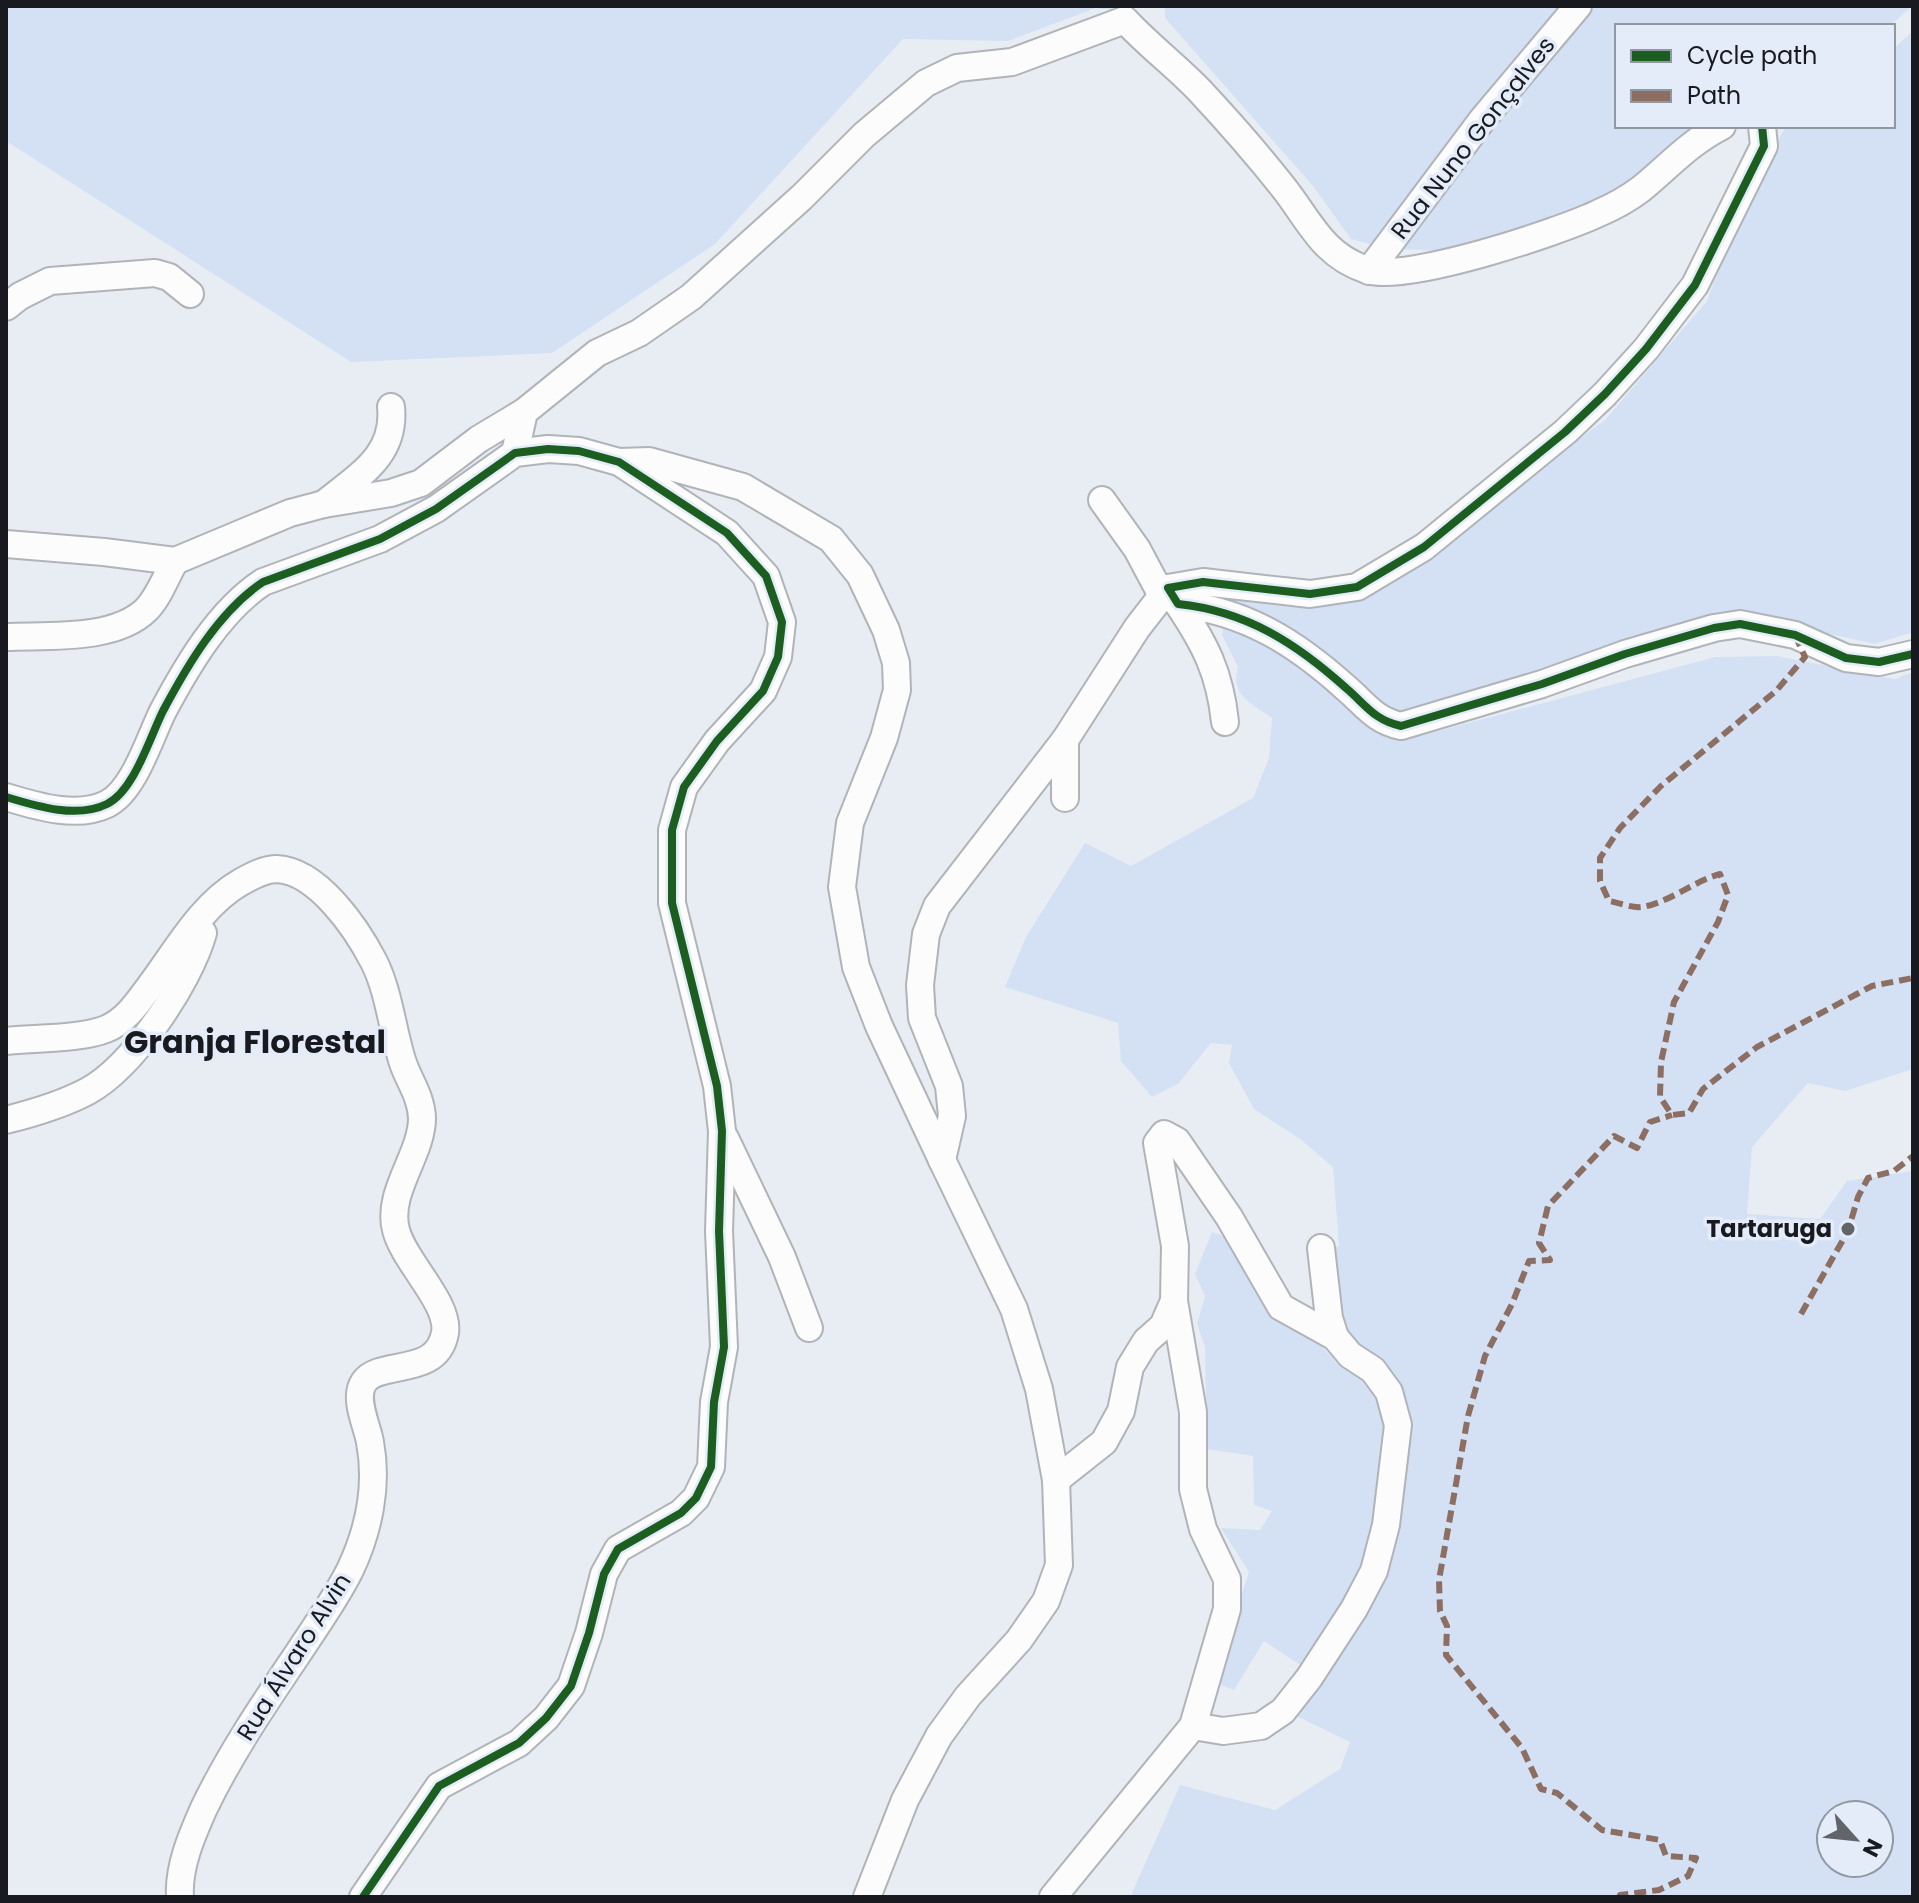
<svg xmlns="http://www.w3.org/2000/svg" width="1919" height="1903" font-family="Poppins,sans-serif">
  <rect width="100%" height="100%" fill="#e8edf3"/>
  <g fill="#d4e1f4" fill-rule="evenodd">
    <polygon points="6,6 1121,6 1120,11 1096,8 1008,41 903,39 715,244 552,353 351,362 6,141"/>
    <polygon points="1165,6 1912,6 1890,26 1617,26 1617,126 1698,126 1636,181 1592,207 1451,252 1384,248 1351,239 1313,186 1165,18"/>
    <polygon points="1913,31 1913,632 1875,644 1725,611 1685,629 1436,703 1388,713 1369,692 1289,627 1220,598 1359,599 1605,420 1707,301 1745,196 1785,128 1893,126 1893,49"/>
    <path d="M 1223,629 L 1243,633 L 1308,664 L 1355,709 L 1386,735 L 1420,736 L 1715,657 L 1777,656 L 1895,679 L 1913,672 L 1913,1069 L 1845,1091 L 1808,1083 L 1752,1147 L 1747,1214 L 1820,1219 L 1847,1181 L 1913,1171 L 1913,1897 L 1134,1897 L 1132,1893 L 1180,1785 L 1275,1810 L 1340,1769 L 1350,1742 L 1290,1713 L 1384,1576 L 1401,1401 L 1383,1361 L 1349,1353 L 1312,1255 L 1339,1246 L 1333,1167 L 1300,1139 L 1254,1109 L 1229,1063 L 1232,1045 L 1211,1043 L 1178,1084 L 1152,1097 L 1121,1061 L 1118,1023 L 1005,987 L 1026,937 L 1085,843 L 1131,866 L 1253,798 L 1269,758 L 1272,718 C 1251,703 1230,696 1238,667 L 1222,635 ZM 1831,1815 L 1879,1815 L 1879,1863 L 1831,1863 Z"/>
    <polygon points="1212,1232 1226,1237 1338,1365 1376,1377 1389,1438 1379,1473 1380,1532 1358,1583 1302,1666 1264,1641 1234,1690 1213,1682 1249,1572 1221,1528 1260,1530 1272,1511 1254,1505 1253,1456 1207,1449 1205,1347 1197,1324 1205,1296 1195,1274"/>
  </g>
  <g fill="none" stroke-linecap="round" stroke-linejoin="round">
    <g stroke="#b0b4b9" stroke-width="30">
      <g id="minor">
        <path d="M 1762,126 L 1764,146 L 1695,285 L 1646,349 L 1605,394 L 1565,432 L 1424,547 L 1357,587 L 1310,594 L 1203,582 L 1168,588 L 1178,604 C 1246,611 1296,643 1346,688 C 1366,705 1374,720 1401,726 L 1542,684 L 1625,654 L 1714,628 L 1740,624 L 1795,635 L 1846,658 L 1879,662 L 1913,654"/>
        <polyline points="1369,271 1482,120 1578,6"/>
        <polyline points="6,307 20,296 50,281 155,273 169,277 190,294"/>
        <path d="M 515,453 L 524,412 L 597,353 L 639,333 L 691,297 L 802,197 L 864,135 L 926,83 L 957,68 L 1012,62 L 1125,20 C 1148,45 1176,66 1200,91 C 1228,121 1257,154 1283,187 C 1310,221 1322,255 1367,270 C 1406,283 1559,232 1599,213 C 1613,207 1629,198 1641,189 C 1668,167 1690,142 1722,126"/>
        <polyline points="619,462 649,461 743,487 831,539 860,575 886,630 896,663 897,690 884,738 850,823 842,887 856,967 879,1026 942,1160"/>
        <polyline points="1102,500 1137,549 1161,594"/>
        <path d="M 324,504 C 358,476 396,456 391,407"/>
        <polyline points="6,544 104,552 175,561 290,513 324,504 391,493 421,483 479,439 524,412"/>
        <path d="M 1178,604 C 1205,644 1220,673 1225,722"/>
        <path d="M 6,637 C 48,635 114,641 146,610 C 159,597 166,576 175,561"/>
        <polyline points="1065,740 1065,798"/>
        <path d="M 6,797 C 36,806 77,819 107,804 C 134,791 150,737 163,711 C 187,666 219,611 263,582 L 380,539 L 436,509 L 515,453 L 548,449 L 579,451 L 619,462 L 727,533 L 766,576 L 782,622 L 778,657 L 763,691 L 717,741 L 684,787 L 672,830 L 672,903 L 717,1086 L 722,1131 L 719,1231 L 724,1347 L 714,1402 L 711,1467 L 696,1498 L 681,1513 L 618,1549 L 604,1574 L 589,1633 L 571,1686 L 546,1718 L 519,1743 L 439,1786 L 363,1897"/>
        <path d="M 6,1041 C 33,1038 82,1039 106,1029 C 126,1021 138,1002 150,986 C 177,950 201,905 241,882 C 252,876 264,869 277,869 C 318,871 357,929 374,962 C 389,992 392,1028 402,1060 C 408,1080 421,1095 422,1118 C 422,1155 386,1192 396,1230 C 404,1262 450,1303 445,1333 C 437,1378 380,1359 364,1382 C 353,1398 367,1425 370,1442 C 378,1485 369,1530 350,1570 C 336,1598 318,1623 301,1649 C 266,1701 231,1752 204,1808 C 192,1835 178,1867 180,1897"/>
        <path d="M 6,1120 C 34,1113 62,1105 88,1091 C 133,1066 189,983 203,933"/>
        <polyline points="725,1138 782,1257 809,1328"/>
        <polyline points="1321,1248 1329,1318 1335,1337"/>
        <polyline points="1056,1480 1104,1442 1121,1411 1130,1367 1146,1341 1163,1326 1174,1301 1175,1246 1157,1143 1164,1134 1177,1141 1229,1217 1281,1307 1335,1337 1350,1355 1373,1370 1389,1392 1398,1425 1386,1525 1374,1571 1354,1609 1309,1678 1283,1711 1261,1726 1223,1731 1193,1726"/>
        <polyline points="867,1897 905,1800 939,1736 968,1696 1019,1640 1046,1601 1059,1565 1056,1480 1039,1389 1014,1309 942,1160 952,1116 949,1086 922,1018 920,985 926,934 937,906 1065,740 1137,628 1168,588"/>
        <polyline points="1053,1897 1193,1726 1227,1609 1227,1579 1203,1529 1193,1489 1193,1412 1174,1301"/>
      </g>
    </g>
    <use href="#minor" stroke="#fcfcfd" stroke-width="26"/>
    <g stroke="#8d6e63" stroke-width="6" stroke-dasharray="12 6" stroke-linecap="butt">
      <path d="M 1795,635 L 1805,657 L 1776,691 L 1661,786 L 1620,828 L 1600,858 L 1600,881 L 1609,901 C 1619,903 1632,908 1641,907 C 1667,904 1694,881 1720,874 L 1728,895 L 1718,922 L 1674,1002 L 1661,1062 L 1660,1097 L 1672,1115 L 1689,1113 L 1703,1089 L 1757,1047 L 1872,986 L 1913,978"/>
      <polyline points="1801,1314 1848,1231 1858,1197 1868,1178 1894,1171 1913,1156"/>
      <polyline points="1623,1897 1620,1895 1659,1890 1688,1876 1696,1858 1666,1856 1660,1840 1602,1830 1557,1793 1541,1789 1522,1748 1446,1655 1447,1626 1440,1611 1439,1580 1468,1416 1485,1356 1512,1304 1529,1261 1550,1260 1539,1243 1548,1206 1614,1136 1637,1148 1650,1122 1672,1115"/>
    </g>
    <g stroke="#e3ecf8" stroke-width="13">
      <g id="cycleway">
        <path d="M 1762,126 L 1764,146 L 1695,285 L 1646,349 L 1605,394 L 1565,432 L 1424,547 L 1357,587 L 1310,594 L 1203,582 L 1168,588 L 1178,604 C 1246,611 1296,643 1346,688 C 1366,705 1374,720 1401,726 L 1542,684 L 1625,654 L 1714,628 L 1740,624 L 1795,635 L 1846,658 L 1879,662 L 1913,654"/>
        <path d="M 6,797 C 36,806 77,819 107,804 C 134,791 150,737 163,711 C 187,666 219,611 263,582 L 380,539 L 436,509 L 515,453 L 548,449 L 579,451 L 619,462 L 727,533 L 766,576 L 782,622 L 778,657 L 763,691 L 717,741 L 684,787 L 672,830 L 672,903 L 717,1086 L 722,1131 L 719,1231 L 724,1347 L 714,1402 L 711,1467 L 696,1498 L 681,1513 L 618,1549 L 604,1574 L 589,1633 L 571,1686 L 546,1718 L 519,1743 L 439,1786 L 363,1897"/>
      </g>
    </g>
    <use href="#cycleway" stroke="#1b5e20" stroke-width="8"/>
  </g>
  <circle fill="#616469" stroke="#e3ecf8" stroke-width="3" cx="1848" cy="1229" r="8"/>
  <g text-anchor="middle" stroke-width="7" stroke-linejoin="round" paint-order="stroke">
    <g font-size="24" fill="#181a1f" stroke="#e3ecf8">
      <text transform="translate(1473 138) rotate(-52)" y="8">Rua Nuno Gonçalves</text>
      <text transform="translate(294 1657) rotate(-58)" y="8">Rua Álvaro Alvin</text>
    </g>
    <g font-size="24" font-weight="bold" fill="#181a1f" stroke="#e3ecf8" text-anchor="end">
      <text x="1832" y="1237">Tartaruga</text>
    </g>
    <g font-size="32" font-weight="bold" fill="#181a1f" stroke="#e3ecf8">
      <text x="255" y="1053">Granja Florestal</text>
    </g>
  </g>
  <rect width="1919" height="1903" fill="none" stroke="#181a1f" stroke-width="16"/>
  <rect x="1615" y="24" width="280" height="104" fill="#e3ecf8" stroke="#9298a1" stroke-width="2"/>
  <rect x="1631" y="50" width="40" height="12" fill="#1b5e20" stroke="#9298a1" stroke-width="2"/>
  <text x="1687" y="64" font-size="24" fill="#181a1f">Cycle path</text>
  <rect x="1631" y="90" width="40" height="12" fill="#8d6e63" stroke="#9298a1" stroke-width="2"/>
  <text x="1687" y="104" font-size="24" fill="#181a1f">Path</text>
  <g transform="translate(1855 1839) rotate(117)"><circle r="38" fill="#e3ecf8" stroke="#9298a1" stroke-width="2"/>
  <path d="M0-6L14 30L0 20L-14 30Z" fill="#616469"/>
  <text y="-12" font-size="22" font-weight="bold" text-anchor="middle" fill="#181a1f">N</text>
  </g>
</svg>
